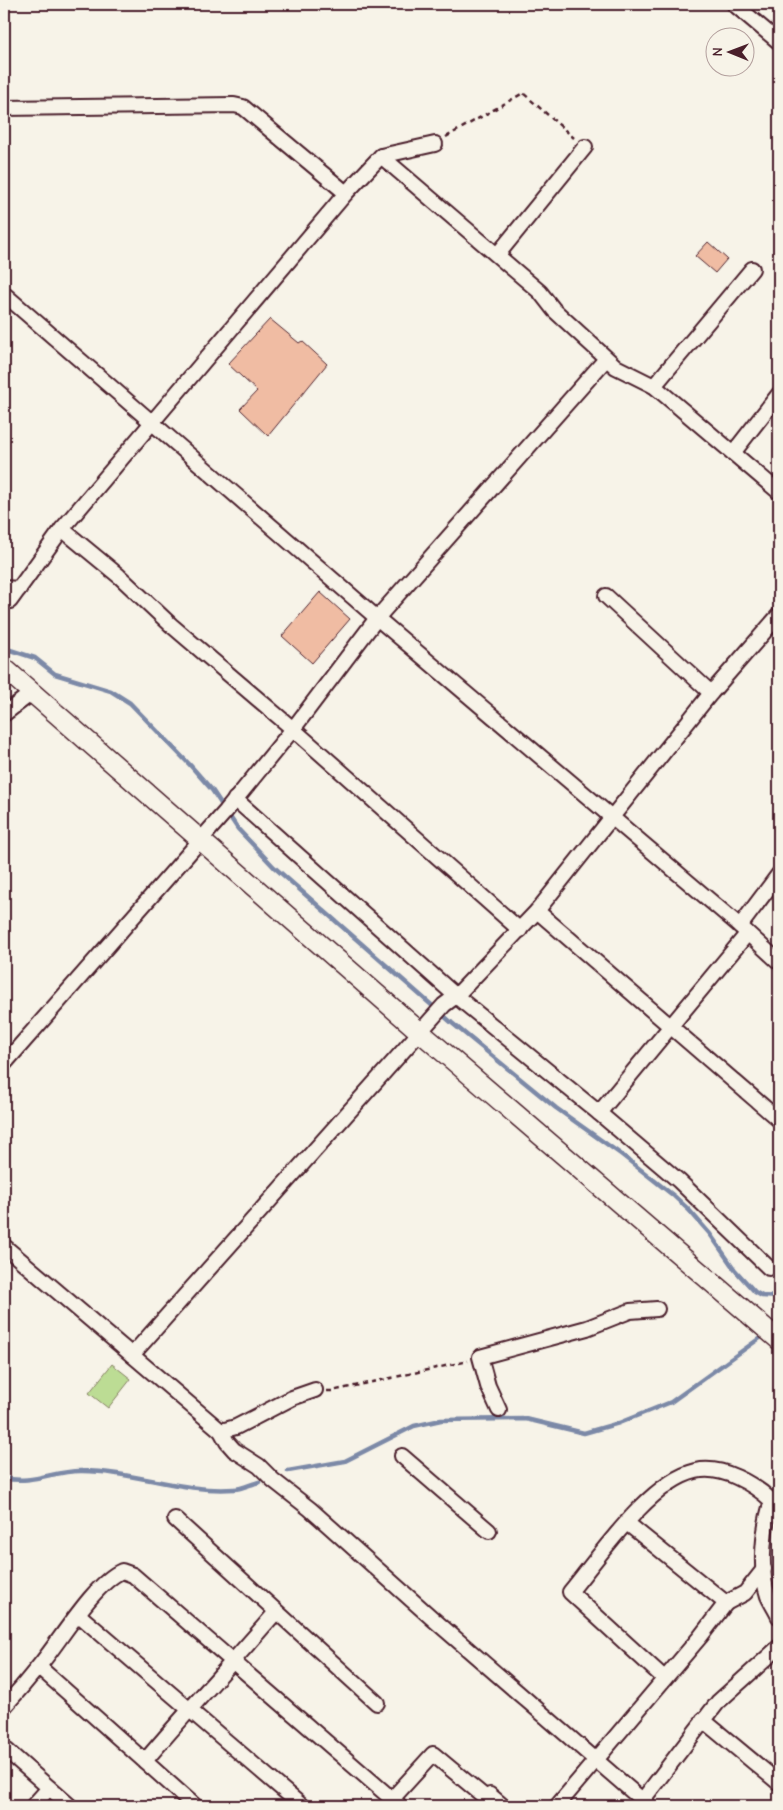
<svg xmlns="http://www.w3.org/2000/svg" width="783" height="1810" font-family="'Comic Neue',sans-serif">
  <rect width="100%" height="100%" fill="#f7f3e8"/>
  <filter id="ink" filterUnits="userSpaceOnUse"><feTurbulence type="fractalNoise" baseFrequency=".02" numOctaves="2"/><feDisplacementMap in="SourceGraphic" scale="10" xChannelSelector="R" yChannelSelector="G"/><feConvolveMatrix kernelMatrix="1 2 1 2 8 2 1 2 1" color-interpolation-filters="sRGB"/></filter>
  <g filter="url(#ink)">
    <polygon fill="#bcdc94" stroke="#837e60" points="112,1364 131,1379 108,1408 89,1393"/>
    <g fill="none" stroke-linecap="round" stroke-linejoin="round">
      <g stroke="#7c89a7" stroke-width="4.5">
        <polyline points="4,648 35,658 55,674 111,691 130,703 190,765 212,790 238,829 274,867 452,1023 556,1108 622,1155 674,1196 689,1210 710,1234 735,1270 755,1292 762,1296 779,1297"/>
        <polyline points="288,1471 345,1461 414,1426 441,1420 526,1419 584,1433 619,1423 671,1402 760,1338"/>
        <path d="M 4,1478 C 32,1485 55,1470 82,1471 C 134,1471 182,1493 234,1489 C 242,1489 251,1484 259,1482"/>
      </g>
    </g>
    <g fill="#f0bca3" stroke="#4a1f2b">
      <polygon points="708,242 727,259 715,273 695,256"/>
      <polygon points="270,319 299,343 302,341 327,364 268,436 240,409 257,391 228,364"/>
      <polygon points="320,592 350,619 312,663 282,636"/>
    </g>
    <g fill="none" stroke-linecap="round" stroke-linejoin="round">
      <g stroke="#4a1f2b" stroke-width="18">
        <g id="street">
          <polyline points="734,4 779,42"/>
          <polyline points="4,108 234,105 243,107 346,193"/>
          <polyline points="381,156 435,144"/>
          <polyline points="498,254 585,147"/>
          <polyline points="4,294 377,618 740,926 779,962"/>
          <polyline points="654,386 752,269"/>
          <polyline points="733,453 779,394"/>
          <polyline points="62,529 119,576 171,625 293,729 520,930"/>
          <polyline points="4,588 19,589"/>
          <polyline points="606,596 711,693"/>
          <polyline points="4,603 10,601 62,529 346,193 381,156 540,292 554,310 616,367 654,386 779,492"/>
          <polyline points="4,714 33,692"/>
          <polyline points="235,799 456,996 599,1113 679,1181 769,1268"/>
          <polyline points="537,911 779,1120"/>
          <polyline points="740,926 779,874"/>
          <polyline points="4,1064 226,811 293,729 377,618 606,359"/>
          <polyline points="599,1113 747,934"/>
          <polyline points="4,1246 221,1431 227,1442 234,1450 259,1466 273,1480 310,1509 433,1619 649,1806"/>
          <polyline points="132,1355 444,1005 456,996 537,911 711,693 779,615"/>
          <polyline points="499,1410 488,1386 480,1357 587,1328 630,1311 657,1309"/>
          <polyline points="221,1431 236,1427 292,1398 315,1390"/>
          <polyline points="402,1456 489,1531"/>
          <polyline points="175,1519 377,1703"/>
          <polyline points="726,1603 745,1593 764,1569"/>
          <polyline points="79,1615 302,1806"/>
          <polyline points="39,1667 195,1806"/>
          <path d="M 664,1678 L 570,1592 C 599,1557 650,1481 696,1471 C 722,1465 754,1484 772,1501 C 763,1527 759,1570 768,1596 C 771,1603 776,1610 779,1617"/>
          <path d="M 4,1707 C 16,1694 28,1680 39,1666 C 60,1641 94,1583 122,1571 L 133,1575 L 400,1806"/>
          <polyline points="703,1720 779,1783"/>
          <polyline points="4,1748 70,1806"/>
          <path d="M 145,1761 C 188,1710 233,1662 276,1612"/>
          <polyline points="392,1799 433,1754 486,1798 490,1795 503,1806"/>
          <polyline points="33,1806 49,1788"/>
          <polyline points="557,1806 700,1637 726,1603 627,1523"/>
          <polyline points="638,1806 718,1702 779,1647"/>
        </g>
      </g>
      <g stroke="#4a1f2b" stroke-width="22">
        <polyline id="secondary" points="4,668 420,1032 779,1340"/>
      </g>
      <g stroke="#4a1f2b" stroke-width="2.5" stroke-dasharray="5 4" stroke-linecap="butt">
        <polyline points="446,137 523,93 574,138"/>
        <polyline points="327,1391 332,1391 468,1361"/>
      </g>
      <use href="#street" stroke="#f7f3e8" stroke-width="14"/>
      <use href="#secondary" stroke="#f7f3e8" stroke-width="19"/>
    </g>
  </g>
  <rect width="783" height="1810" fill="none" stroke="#f7f3e8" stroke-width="20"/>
  <rect x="10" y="10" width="763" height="1790" fill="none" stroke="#4a1f2b" stroke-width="2" filter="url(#ink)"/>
  <g transform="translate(730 52) rotate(271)"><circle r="24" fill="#f7f3e8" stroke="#b29e9c"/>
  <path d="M0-4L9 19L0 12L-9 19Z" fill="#4a1f2b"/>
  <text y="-8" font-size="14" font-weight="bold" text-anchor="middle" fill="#4a1f2b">N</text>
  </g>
</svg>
